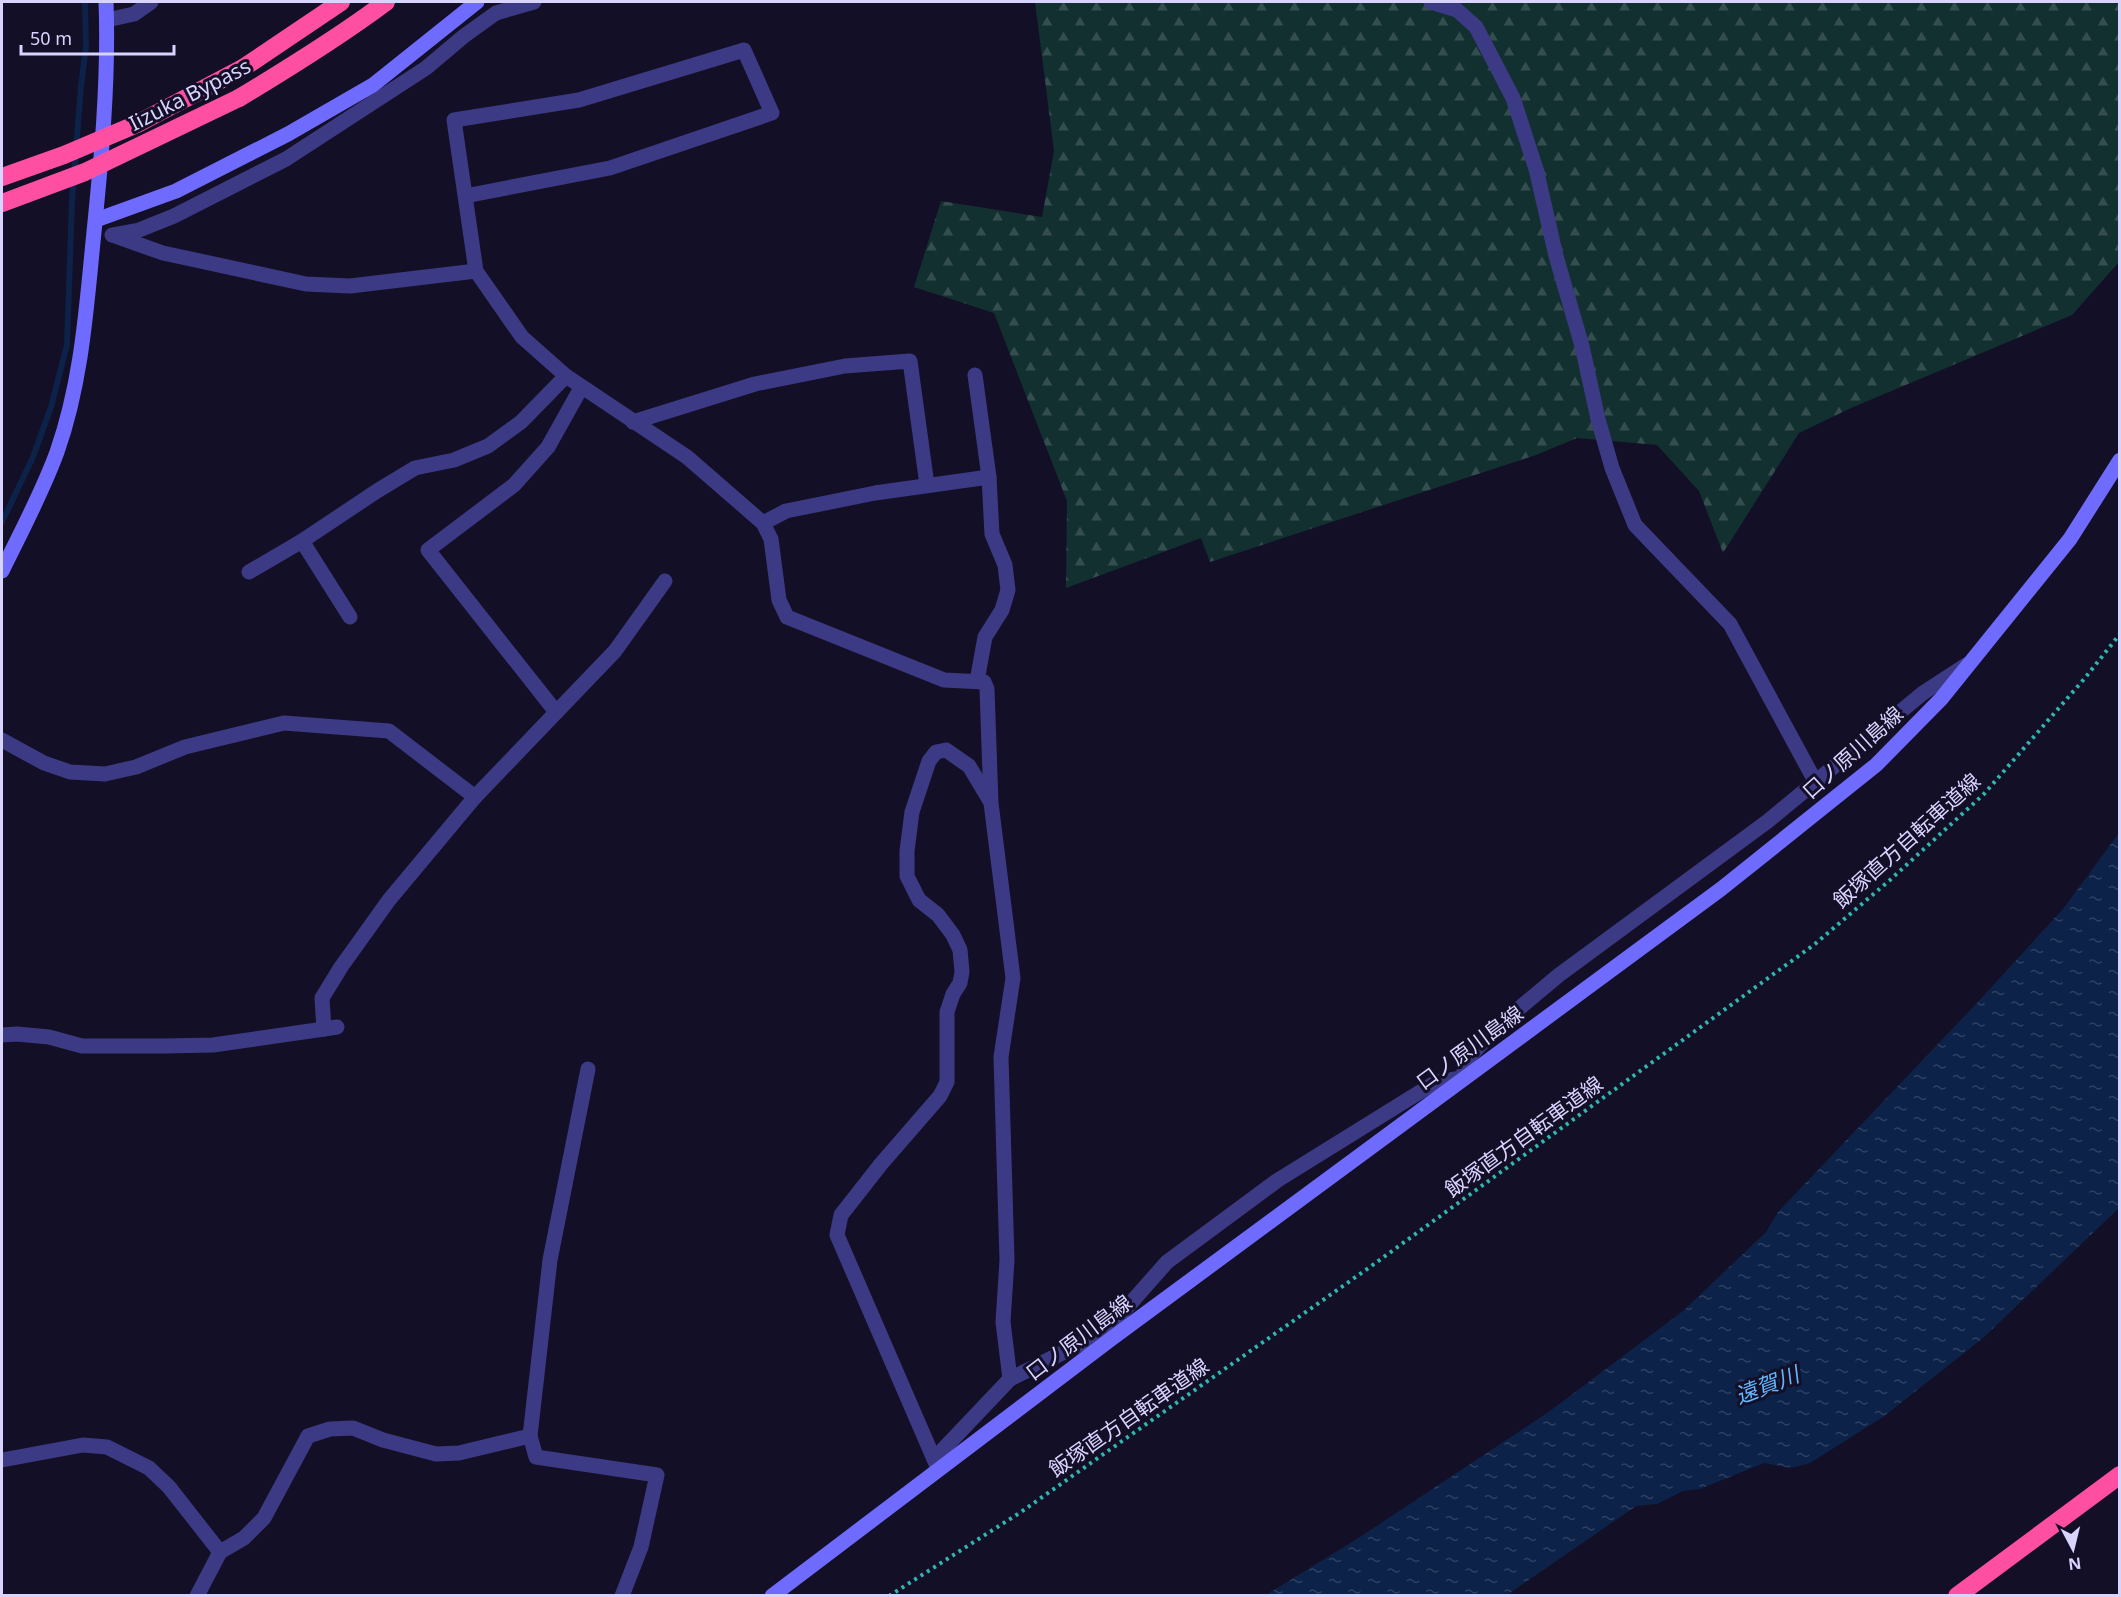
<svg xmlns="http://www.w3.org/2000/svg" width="2121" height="1597" font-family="'Noto Sans','Noto Sans JP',sans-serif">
  <defs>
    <pattern id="forest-firs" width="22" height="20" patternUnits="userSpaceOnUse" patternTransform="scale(1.5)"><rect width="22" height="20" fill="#12302f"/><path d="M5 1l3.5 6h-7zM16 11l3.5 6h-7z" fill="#344d4e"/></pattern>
    <pattern id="water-ripples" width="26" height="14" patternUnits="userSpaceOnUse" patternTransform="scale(1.5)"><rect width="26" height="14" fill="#0c2248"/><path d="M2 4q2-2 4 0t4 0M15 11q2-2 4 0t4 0" fill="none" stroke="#2f4163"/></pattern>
  </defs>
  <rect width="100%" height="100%" fill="#130f26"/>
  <polygon fill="url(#forest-firs)" points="1035,2 2119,2 2119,262 2072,315 1851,408 1799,433 1723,553 1699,491 1657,445 1577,438 1536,455 1210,562 1201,538 1066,588 1067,501 994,313 914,287 941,201 1042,217 1054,151"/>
  <polygon fill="url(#water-ripples)" points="2119,833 2119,1208 1983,1338 1883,1417 1810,1463 1791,1468 1764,1463 1700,1489 1683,1491 1657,1504 1636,1506 1507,1595 1266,1595 1360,1537 1550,1411 1683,1311 1766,1232 1778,1212 1976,1004 2063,909"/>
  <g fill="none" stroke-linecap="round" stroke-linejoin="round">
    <polyline stroke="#0c2248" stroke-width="6" points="2,522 33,457 51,407 67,345 72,201 81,86 86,47 85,2"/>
    <polyline stroke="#2fb8b0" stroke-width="4" stroke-dasharray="3 4.5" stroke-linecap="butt" points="889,1596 1021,1512 1370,1267 1815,944 1890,880 1984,794 2085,678 2120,634"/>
    <g stroke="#3d3a85" stroke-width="15">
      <polyline points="1431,2 1457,10 1476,27 1513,98 1536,169 1556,256 1582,346 1598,419 1612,468 1635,525 1730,624 1815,781"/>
      <polyline points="107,20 134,14 151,2"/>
      <polyline points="465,196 610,168 772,113 744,50 579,100 454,120 476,271 522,337 566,376 687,457 763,523 771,539 779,600 787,617 944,680 984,682 987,689 991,803 1013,978 1001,1057 1007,1260 1003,1322 1010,1379 934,1459"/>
      <polyline points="112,235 139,230 174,216 286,159 426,68 464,36 496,13 534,2"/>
      <polyline points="115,236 163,253 306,284 350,286 476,271"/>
      <polyline points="975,375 989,477 992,534 1005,565 1008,590 1002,610 985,637 977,681"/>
      <polyline points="633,422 755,384 845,366 910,361 927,485"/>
      <polyline points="763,523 786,511 875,493 989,477"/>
      <polyline points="302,541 350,617"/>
      <polyline points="249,572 302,541 377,491 415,468 454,460 488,446 521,422 566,376"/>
      <polyline points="556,712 428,550 514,485 548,447 581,388"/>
      <polyline points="2,740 44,763 70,772 105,774 136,767 185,747 284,723 389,731 475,797 615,651 665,581"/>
      <polyline points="337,1027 324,1029 322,998 341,967 389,900 475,797"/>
      <polyline points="2,1035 17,1034 49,1037 82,1046 166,1046 213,1045 324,1029"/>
      <polyline points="1010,1379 1106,1331 1167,1262 1278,1180 1436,1082 1462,1078 1468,1058 1498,1026 1559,975 1768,821 1923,693 1966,665"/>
      <polyline points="530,1436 550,1260 588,1069"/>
      <polyline points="2,1460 83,1445 107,1447 149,1468 169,1487 220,1552"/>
      <polyline points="937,1466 837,1235 841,1215 881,1164 940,1096 947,1082 947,1012 953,994 960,983 962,972 960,950 953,935 938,915 919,900 907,876 907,851 912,812 929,761 936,752 946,750 969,766 990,801"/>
      <polyline points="197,1596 220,1552 244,1538 264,1518 308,1436 330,1429 353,1428 383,1440 436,1454 459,1453 530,1436 536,1457 657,1475 641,1547 622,1596"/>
    </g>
    <g stroke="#6f6bff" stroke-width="15">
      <polyline points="96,220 176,191 288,134 373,85 477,2"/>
      <path d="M 2,571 C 21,532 42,493 57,452 C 81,384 86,313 93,242 C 101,163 109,81 106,2"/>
      <polyline points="772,1596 1111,1339 1721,889 1876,765 1941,699 2070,539 2120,460"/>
    </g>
    <g stroke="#ff4fa3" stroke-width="18">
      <polyline points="243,68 341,2"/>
      <path d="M 239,98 C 289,68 339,37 386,2"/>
      <polyline points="1957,1596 2120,1475"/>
    </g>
    <g stroke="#ff4fa3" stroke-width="18">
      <polyline points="2,177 64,155 137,124 243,68"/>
      <polyline points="2,203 85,172 239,98"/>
    </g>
  </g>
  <g text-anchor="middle" stroke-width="6" stroke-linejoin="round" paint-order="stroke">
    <g font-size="21" fill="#d9d4ff" stroke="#130f26">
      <text transform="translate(190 95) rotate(-27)" y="7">Iizuka Bypass</text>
      <text transform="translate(1853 753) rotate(-42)" y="7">口ノ原川島線</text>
      <text transform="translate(1907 841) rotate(-42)" y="7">飯塚直方自転車道線</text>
      <text transform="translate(1470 1048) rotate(-36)" y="7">口ノ原川島線</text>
      <text transform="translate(1524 1137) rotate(-36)" y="7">飯塚直方自転車道線</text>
      <text transform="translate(1079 1338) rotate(-37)" y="7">口ノ原川島線</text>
      <text transform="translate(1129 1418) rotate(-35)" y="7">飯塚直方自転車道線</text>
    </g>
    <g font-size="22" font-style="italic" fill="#62b6ff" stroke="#130f26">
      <text transform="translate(1767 1385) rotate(-21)" y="8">遠賀川</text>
    </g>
  </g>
  <rect width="2121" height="1597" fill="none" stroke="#d9d4ff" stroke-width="6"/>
  <g transform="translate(2073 1549) rotate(173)" stroke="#130f26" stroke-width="4.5" paint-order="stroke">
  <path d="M0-4.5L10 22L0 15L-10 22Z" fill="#d9d4ff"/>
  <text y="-9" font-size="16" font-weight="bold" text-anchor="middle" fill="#d9d4ff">N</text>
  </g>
  <path d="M21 45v9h153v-9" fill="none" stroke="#d9d4ff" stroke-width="3"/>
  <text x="30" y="45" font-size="18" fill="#d9d4ff" stroke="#130f26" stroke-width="4.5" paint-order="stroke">50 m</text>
</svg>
